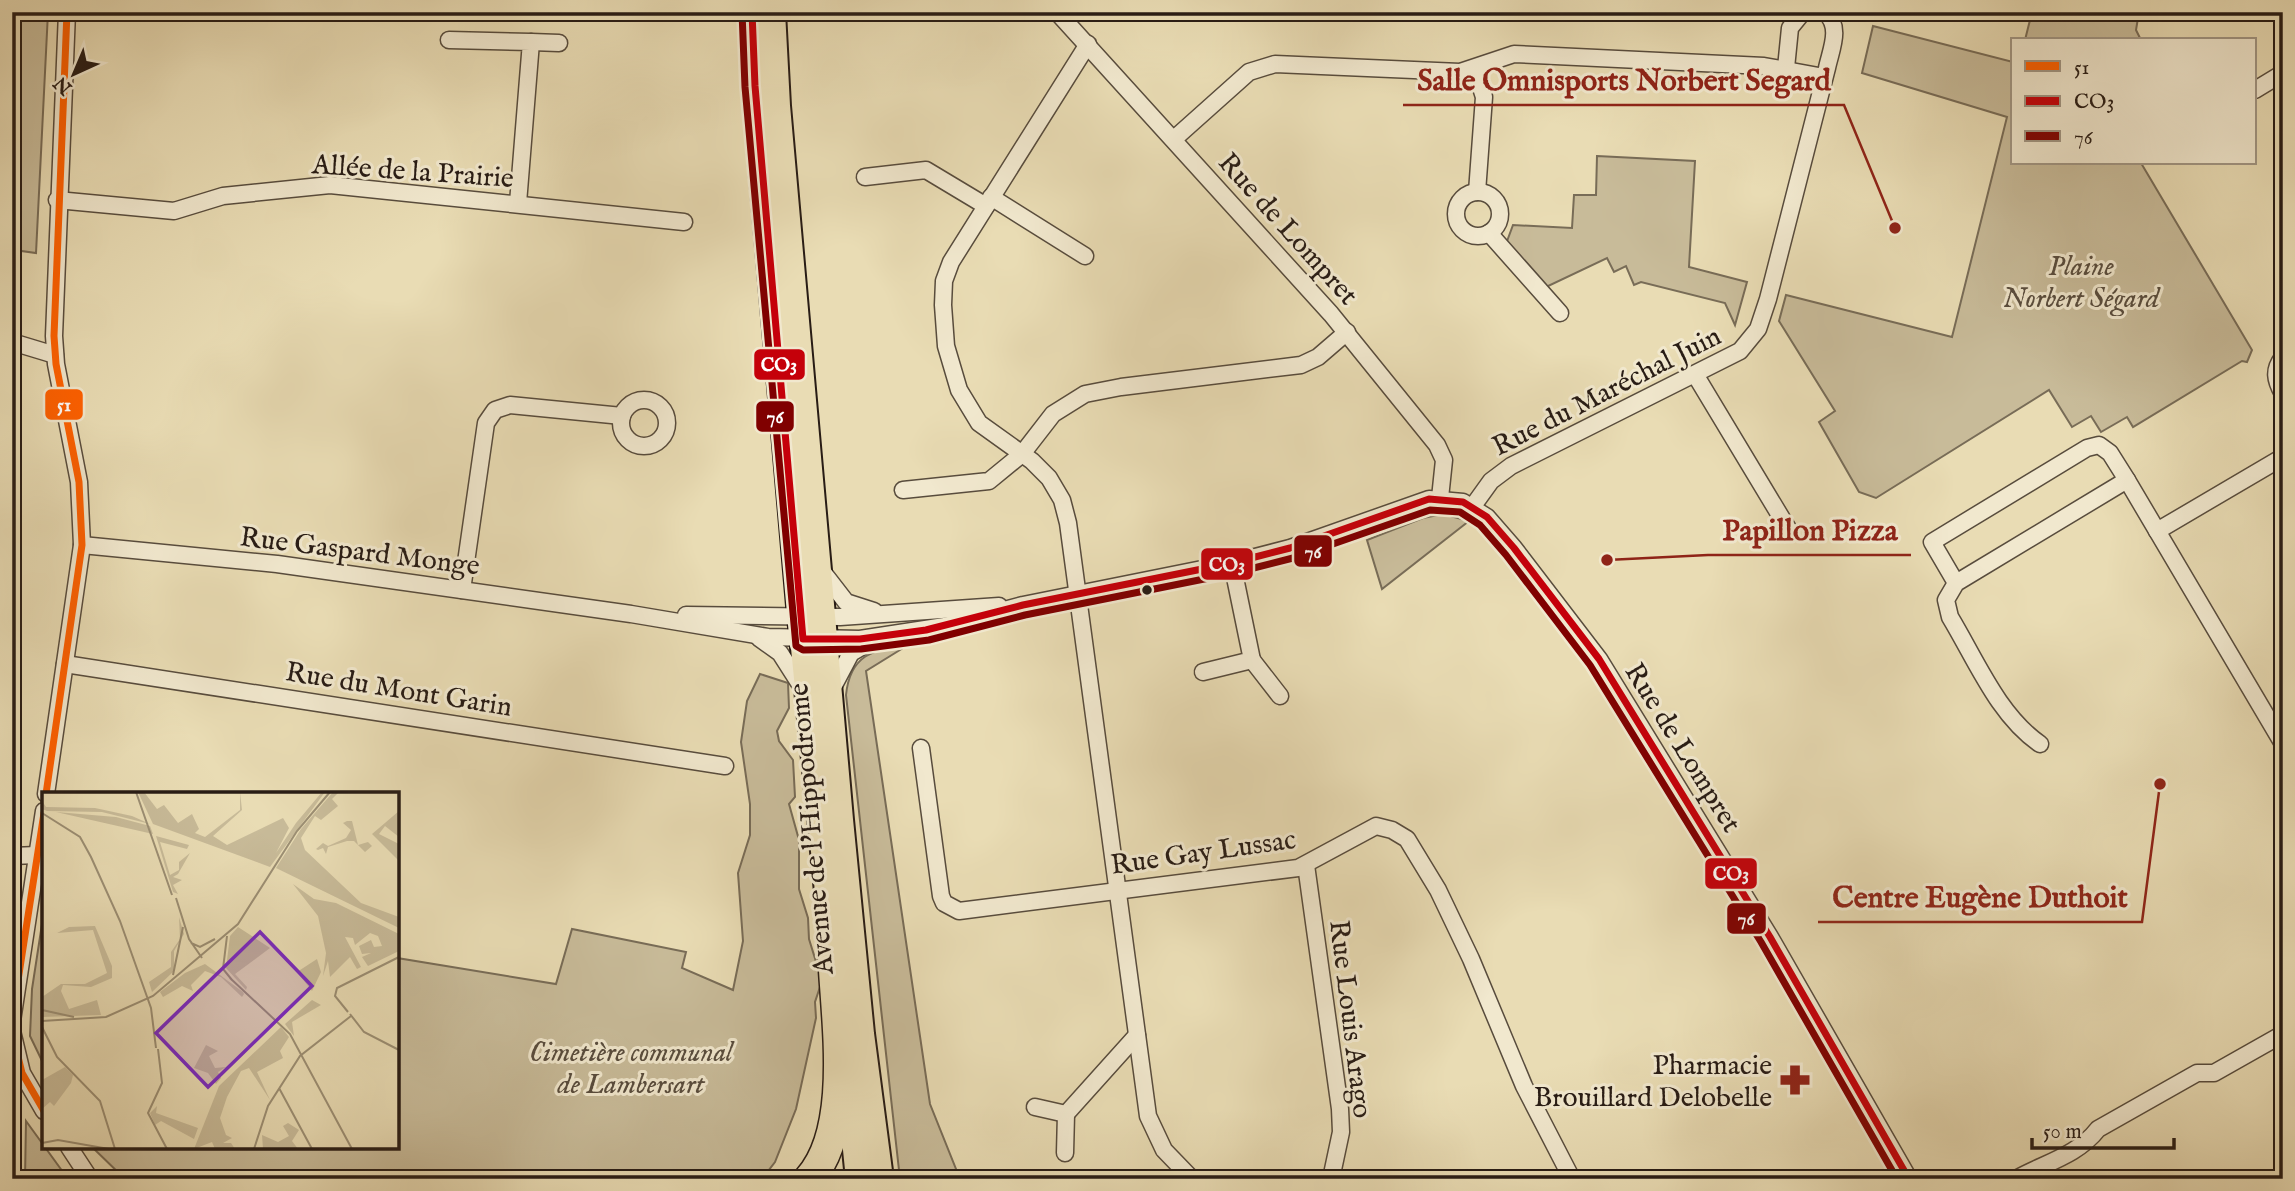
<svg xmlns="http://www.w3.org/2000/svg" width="2295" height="1191" font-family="'IM FELL English',serif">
  <rect width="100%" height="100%" fill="#e9dcb4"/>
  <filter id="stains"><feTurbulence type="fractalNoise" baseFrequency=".00286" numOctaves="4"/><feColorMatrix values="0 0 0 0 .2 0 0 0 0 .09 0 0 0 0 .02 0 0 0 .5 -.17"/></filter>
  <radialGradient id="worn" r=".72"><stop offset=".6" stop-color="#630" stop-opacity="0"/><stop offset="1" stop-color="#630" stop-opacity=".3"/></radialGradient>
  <g fill="#c8bb99" stroke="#786c57" stroke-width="2">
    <polygon points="12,12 48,12 36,253 14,250 12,278"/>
    <polygon points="2032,12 2139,12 2136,30 2141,40 2025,40"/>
    <polygon points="1873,26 2013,62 2013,163 2141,163 2252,350 2247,362 2242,361 2133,427 2127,417 2101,432 2091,416 2072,427 2049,390 1876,498 1859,492 1819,422 1835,411 1779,321 1786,295 1952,337 2007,117 1862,73"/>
    <polygon points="1597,156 1695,161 1689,267 1747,282 1735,325 1725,303 1641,282 1634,285 1626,266 1614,272 1607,258 1544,288 1506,244 1513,225 1572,228 1574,195 1596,195"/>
    <polygon points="1443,514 1469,521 1382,589 1367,540 1423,518"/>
    <path d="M 908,645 L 866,671 L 930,1104 L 960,1179 L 900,1179 L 846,695 C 850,655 873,649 908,645 Z"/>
    <polygon points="760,674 788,683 789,708 777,731 779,741 793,760 795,797 789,804 799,840 799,889 808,918 809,939 822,981 815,1002 816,1018 796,1109 775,1162 762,1179 125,1179 92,1147 397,1147 397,958 556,984 572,929 686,952 682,968 733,990 743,941 738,873 750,835 750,804 741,742 747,701"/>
    <polygon points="44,911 44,1065 30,1036 32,989"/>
    <polygon points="26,1121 68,1179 25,1179"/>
  </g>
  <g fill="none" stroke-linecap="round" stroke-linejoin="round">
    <g stroke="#584c3d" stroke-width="19">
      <g id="street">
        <polyline points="1057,12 1331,314 1437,445 1444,460 1440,498"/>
        <polyline points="449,40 531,42 518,203"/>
        <polyline points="531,42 559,43"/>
        <polyline points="1088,44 951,262 944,281 943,305 946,346 959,390 979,423 1032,461 1049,478 1062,500 1068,523 1148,1116 1164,1150 1192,1179"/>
        <polyline points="1786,68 1790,28 1803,12"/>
        <polyline points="1475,69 1484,97 1477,192"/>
        <polyline points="2255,90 2283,73"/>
        <polyline points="1174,139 1249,72 1275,64 1460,72 1514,54 1764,66 1824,77"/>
        <polyline points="865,177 926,170 986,206"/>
        <circle cx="1478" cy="214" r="22"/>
        <polyline points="991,197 1085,256"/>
        <polyline points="57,200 174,211 223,196 330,185 684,222"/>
        <polyline points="1489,233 1560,313"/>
        <polyline points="12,342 55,355"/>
        <path d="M 2283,357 C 2273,370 2275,380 2283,394"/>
        <polyline points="1696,376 1790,532"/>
        <circle cx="644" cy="423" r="23"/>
        <polyline points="2127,480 2283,744"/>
        <polyline points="903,490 989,481 1022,454 1053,414 1085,394 1121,387 1301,365 1318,357 1347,332"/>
        <path d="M 1473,506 L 1491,481 L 1511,466 L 1740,351 L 1758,329 L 1768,299 L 1827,68 C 1831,49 1842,27 1825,12"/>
        <polyline points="2157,531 2283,457"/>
        <polyline points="82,545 277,564 631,614 768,637 860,639 945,626 1023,605 1232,563 1290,548 1429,499 1463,502 1487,517 1514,548 1599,659 1770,937 1909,1179"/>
        <polyline points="822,571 846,602 874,611"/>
        <path d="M 1956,583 L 1932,542 L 2087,448 L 2099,445 L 2110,453 L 2127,480 L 1956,583 L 1946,600 L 1950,617 C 1976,660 1998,715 2040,744"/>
        <polyline points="462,590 486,423 495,410 510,405 622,416"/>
        <polyline points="686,615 840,617 999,606"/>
        <polyline points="759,638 780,653 803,689"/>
        <polyline points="1252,660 1280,696"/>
        <polyline points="65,664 725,766"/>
        <polyline points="1203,672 1252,660 1232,563"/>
        <polyline points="833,687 851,653 873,640"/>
        <polyline points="921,748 941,896 944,903 959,911 1298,868 1376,826 1392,830 1407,839 1438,890 1471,959 1524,1086 1572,1179"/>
        <polyline points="46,794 82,545 79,482 56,364 54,336 67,12"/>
        <polyline points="12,856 37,855"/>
        <polyline points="1306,865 1340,1109 1341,1132 1331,1179"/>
        <polyline points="12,1021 44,811"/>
        <polyline points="12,1031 22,1073 44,1111"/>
        <polyline points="1035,1107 1066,1114 1137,1035"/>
        <polyline points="69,1147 90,1179"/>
        <polyline points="1065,1153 1066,1114"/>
        <path d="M 2016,1179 C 2044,1163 2077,1156 2098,1129 L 2197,1073 L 2214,1073 L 2283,1034"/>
      </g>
    </g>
    <g stroke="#281c15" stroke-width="30">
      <g id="primary">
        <polyline points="752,12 755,86 801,617 836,973"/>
        <polyline points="772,12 777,106 840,820 861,1034 880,1179"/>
        <polyline points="848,1070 859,1179"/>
      </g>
    </g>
    <g stroke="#281c15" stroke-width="33">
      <path id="highway" d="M 809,1179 C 855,1128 835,1015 833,951"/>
    </g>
    <use href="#street" stroke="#f1e8ce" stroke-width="16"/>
    <use href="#primary" stroke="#e9dcb4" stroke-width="26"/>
    <use href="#highway" stroke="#e9dcb4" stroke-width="30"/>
    <g stroke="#f1e8ce" stroke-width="12">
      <g id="bus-1">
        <polyline points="46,794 82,545 79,482 56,364 54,336 67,12"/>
        <polyline points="12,1019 44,813"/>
        <polyline points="12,1032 22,1073 44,1111"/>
      </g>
    </g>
    <g stroke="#f1e8ce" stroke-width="12">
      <polyline id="bus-2" points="752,12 755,86 803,639 860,639 926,630 1023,605 1232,563 1290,548 1429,499 1463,502 1487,517 1514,548 1599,659 1770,937 1909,1179"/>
    </g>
    <g stroke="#f1e8ce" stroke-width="12">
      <polyline id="bus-3" points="742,12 745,87 796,646 803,650 861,649 929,640 1025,615 1234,573 1293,558 1430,510 1460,512 1480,525 1506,555 1590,665 1761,942 1897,1179"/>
    </g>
    <use href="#bus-1" stroke="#ff6000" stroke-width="7"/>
    <use href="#bus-2" stroke="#c5000a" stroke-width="7"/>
    <use href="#bus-3" stroke="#800000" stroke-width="7"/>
  </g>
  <defs>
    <g id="pharmacy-bare" transform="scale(2.415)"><path d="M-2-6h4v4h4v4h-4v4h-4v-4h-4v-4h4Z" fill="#8f2418" stroke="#f1e8ce" stroke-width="2.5" paint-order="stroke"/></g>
  </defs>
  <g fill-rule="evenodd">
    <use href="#pharmacy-bare" x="1795" y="1080"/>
  </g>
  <circle fill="#281c15" stroke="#f1e8ce" stroke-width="2.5" cx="1147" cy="590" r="6"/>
  <g text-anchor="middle" stroke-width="6" stroke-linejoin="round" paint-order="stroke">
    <g font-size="28" fill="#281c15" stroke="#f1e8ce">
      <text transform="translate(413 170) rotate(4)" y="10">Allée de la Prairie</text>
      <text transform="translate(1289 228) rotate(48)" y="10">Rue de Lompret</text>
      <text transform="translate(1606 390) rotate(-27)" y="10">Rue du Maréchal Juin</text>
      <text transform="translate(360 550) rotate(7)" y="10">Rue Gaspard Monge</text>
      <text transform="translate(399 688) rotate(9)" y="10">Rue du Mont Garin</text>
      <text transform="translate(1684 747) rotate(58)" y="10">Rue de Lompret</text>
      <text transform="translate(810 829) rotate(-95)" y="10">Avenue de l'Hippodrome</text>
      <text transform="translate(1203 851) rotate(-8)" y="10">Rue Gay Lussac</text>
      <text transform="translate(1352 1019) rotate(83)" y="10">Rue Louis Arago</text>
    </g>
    <g font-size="28" font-style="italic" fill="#584c3d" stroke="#f1e8ce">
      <text x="2081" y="275">Plaine<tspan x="2081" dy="32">Norbert Ségard</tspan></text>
      <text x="631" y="1061">Cimetière communal<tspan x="631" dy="32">de Lambersart</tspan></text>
    </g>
    <g font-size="28" fill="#281c15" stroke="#f1e8ce" text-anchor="end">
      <text x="1772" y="1074">Pharmacie<tspan x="1772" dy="32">Brouillard Delobelle</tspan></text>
    </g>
  </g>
  <g transform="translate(42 792)">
    <rect width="357" height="357" fill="#e9dcb4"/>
    <path d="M 96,0 L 102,0 L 115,17 L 122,13 L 136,31 L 150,22 L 157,37 L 153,41 L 163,45 L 198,18 L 198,0 L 200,18 L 171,44 L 185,53 L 241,26 L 247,36 L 234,61 L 254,31 L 280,0 L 283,0 L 228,75 L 111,32 ZM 291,0 L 297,0 L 290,7 L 296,14 L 279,28 L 273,24 L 259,46 L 263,58 L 319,111 L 357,125 L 357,136 L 234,76 L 259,37 ZM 0,9 L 4,15 L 53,16 L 90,24 L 108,32 L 60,20 L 5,19 L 0,17 ZM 357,19 L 357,45 L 343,34 L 337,42 L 357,52 L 357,69 L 330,42 ZM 14,20 L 74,25 L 108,34 L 111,42 ZM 305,29 L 310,29 L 316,53 L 326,50 L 330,54 L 323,60 L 312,49 L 305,49 L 286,55 L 284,62 L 281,56 L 276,58 L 274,57 L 281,51 L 286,54 L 304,46 L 309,38 L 301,31 ZM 114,44 L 147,53 L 145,57 L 118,50 L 128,83 L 137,78 L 137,70 L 148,61 L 136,82 L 131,85 L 140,88 L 131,93 L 136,102 L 131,100 ZM 251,92 L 272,107 L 294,111 L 357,142 L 357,159 L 326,174 L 320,165 L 329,161 L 320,162 L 317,154 L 329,148 L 332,155 L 340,154 L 336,144 L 328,141 L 313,153 L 311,146 L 303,145 L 319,175 L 315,177 L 308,165 L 288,185 L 286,169 L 281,184 L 284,161 L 276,124 ZM 137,125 L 142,142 L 132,159 L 132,179 L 110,200 L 107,190 L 129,175 L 129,160 L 138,147 ZM 53,134 L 70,174 L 70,186 L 49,195 L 21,193 L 19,199 L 27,217 L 55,208 L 59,223 L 0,225 L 0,205 L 19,192 L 43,192 L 65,181 L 51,138 L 15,141 L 27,135 ZM 196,135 L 228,156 L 193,182 L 205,195 L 204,198 L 184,176 L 188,144 ZM 275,167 L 279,180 L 270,199 L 255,180 ZM 163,172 L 201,200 L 202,202 L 200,205 L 179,185 L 163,179 L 149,193 L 151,199 L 140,194 L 121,205 L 118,200 L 143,181 ZM 270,208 L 279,213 L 250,230 L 252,244 L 243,232 ZM 239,235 L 247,245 L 238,259 L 241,266 L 215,280 L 228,308 L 207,276 L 199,279 L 185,305 L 178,326 L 184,343 L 190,346 L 181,351 L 189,351 L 193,357 L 173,357 L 170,350 L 152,357 L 177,294 ZM 164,253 L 176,259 L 167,264 L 173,276 L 184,275 L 176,280 L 179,286 L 174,292 L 166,281 L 152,276 ZM 23,275 L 31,283 L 29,291 L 12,314 L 8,310 L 0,317 L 0,288 ZM 115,314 L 114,321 L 156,336 L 152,347 L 119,329 L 113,333 L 108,321 ZM 246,331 L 257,338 L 250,349 L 256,357 L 221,357 L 220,343 L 236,350 L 247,344 L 241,334 Z" fill="#c8bb99"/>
    <path fill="none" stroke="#9c8f74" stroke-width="2" d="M 94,0 L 130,103M 0,21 L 38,45 L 49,65 L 78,129 L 109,216 L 114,256M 134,106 L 147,147 L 160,166M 185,144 L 181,177 L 190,188M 149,151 L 158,155 L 173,147M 131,183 L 141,135M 188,186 L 248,242 L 310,357M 0,218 L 32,225M 306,220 L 293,204 L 295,196 L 357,165M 308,222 L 322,240 L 357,258M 0,229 L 64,225 L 111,204 L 196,132 L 255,39 L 288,0M 0,235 L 15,265 L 58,309 L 73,357M 116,257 L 120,291 L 106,321 L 125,357M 237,296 L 270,357M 0,351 L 16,348 L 67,357M 212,357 L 226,314 L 258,264 L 309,224"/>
    <path fill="#7b2cbf" fill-opacity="0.15" stroke="#7b2cbf" stroke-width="3.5" d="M 218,140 L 270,194 L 166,295 L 114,241 Z"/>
    <rect width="357" height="357" fill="none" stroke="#281c15" stroke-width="3.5"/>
  </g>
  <path fill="none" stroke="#8f2418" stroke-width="2.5" d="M1895 228L1844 105H1403M1607 560L1708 555H1911M2160 784L2142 922H1818"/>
  <g fill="#8f2418" stroke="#f1e8ce" stroke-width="2.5">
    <circle cx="1895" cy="228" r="7"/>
    <circle cx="1607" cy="560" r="7"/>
    <circle cx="2160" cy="784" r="7"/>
  </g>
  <g font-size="30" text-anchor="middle" font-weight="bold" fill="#8f2418" stroke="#f1e8ce" stroke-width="6" stroke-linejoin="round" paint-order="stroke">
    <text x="1624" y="90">Salle Omnisports Norbert Segard</text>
    <text x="1810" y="540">Papillon Pizza</text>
    <text x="1980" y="907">Centre Eugène Duthoit</text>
  </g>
  <g stroke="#f1e8ce" stroke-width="2.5">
    <rect x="753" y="348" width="53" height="33" rx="7" fill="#c5000a"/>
    <rect x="44" y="388" width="40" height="33" rx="7" fill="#ff6000"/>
    <rect x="755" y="400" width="40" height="33" rx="7" fill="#800000"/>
    <rect x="1293" y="534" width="40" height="34" rx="7" fill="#800000"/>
    <rect x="1200" y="547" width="54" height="34" rx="7" fill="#c5000a"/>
    <rect x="1704" y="857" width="54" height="33" rx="7" fill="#c5000a"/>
    <rect x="1726" y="902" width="41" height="33" rx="7" fill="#800000"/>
  </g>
  <g font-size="19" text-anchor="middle" font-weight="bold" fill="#fff">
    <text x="779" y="371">CO3</text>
    <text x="64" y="411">51</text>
    <text x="775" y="423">76</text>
    <text x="1313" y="558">76</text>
    <text x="1227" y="571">CO3</text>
    <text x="1731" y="880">CO3</text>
    <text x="1746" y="925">76</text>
  </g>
  <rect width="2295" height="1191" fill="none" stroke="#e9dcb4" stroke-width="42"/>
  <rect x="14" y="14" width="2267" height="1163" fill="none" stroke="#281c15" stroke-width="3.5"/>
  <rect x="21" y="21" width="2253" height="1149" fill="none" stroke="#281c15" stroke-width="2"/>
  <rect x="2011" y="38" width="245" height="126" fill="#f1e8ce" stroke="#a19684" stroke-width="2"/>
  <rect x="2025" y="61" width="35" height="10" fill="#ff6000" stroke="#a19684" stroke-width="2"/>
  <text x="2074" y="74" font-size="21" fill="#281c15">51</text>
  <rect x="2025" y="96" width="35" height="10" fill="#c5000a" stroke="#a19684" stroke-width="2"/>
  <text x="2074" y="108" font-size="21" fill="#281c15">CO3</text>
  <rect x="2025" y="131" width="35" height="10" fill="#800000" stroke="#a19684" stroke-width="2"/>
  <text x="2074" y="144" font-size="21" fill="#281c15">76</text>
  <g transform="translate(74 74) rotate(224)" stroke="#f1e8ce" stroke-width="5" paint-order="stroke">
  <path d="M0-5L12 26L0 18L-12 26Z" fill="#281c15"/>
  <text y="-10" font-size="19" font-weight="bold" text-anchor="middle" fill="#281c15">N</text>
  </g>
  <path d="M2032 1138v10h142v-10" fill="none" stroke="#281c15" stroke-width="3.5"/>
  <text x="2043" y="1138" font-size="21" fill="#281c15" stroke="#f1e8ce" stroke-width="5" paint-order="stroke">50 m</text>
  <rect width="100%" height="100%" filter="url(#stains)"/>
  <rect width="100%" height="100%" fill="url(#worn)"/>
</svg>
